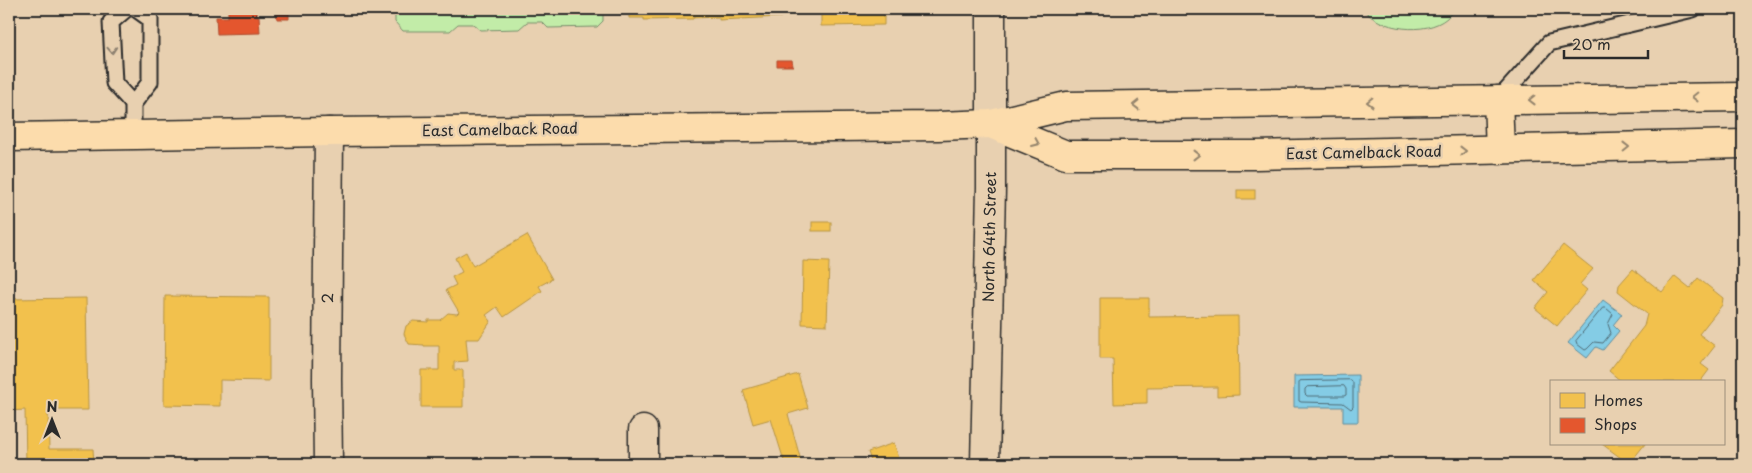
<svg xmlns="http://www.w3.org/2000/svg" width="1752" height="473" font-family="'Playpen Sans',sans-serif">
  <rect width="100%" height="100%" fill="#e8d0b0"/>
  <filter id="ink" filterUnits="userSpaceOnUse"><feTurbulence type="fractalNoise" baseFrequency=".02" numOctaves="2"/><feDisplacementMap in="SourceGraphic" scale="10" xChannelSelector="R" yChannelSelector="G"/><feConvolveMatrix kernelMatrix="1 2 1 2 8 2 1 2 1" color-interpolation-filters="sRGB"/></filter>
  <g filter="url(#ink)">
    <g fill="#c2eca8" stroke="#768c6a">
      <polygon points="395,9 603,9 603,21 597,27 548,28 542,22 527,22 519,29 480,30 473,24 458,24 450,31 403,31 395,22"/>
      <path d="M 1363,9 L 1454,9 C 1452,12 1449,16 1447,18 C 1426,36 1379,30 1363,9 Z"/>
    </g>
    <g fill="#84cce5" stroke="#608c9b">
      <polygon points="1603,300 1622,314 1613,325 1619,331 1603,350 1596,347 1587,358 1568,343"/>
      <polygon points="1358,375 1358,422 1343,422 1343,407 1294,407 1294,376"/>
    </g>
    <g fill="#f2c14e" stroke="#b69444">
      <polygon points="629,9 781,9 781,17 719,20 719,17 693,18 693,19 644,20 644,18 629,18"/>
      <polygon points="821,9 884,9 884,25 821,26"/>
      <polygon points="1142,9 1161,9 1144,15"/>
      <rect x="1237" y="190" width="18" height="9"/>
      <rect x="812" y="222" width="19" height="9"/>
      <polygon points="527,235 552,279 539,286 542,291 504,317 497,307 486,315 491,321 479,339 466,339 468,361 454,362 454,370 463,370 463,407 421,407 421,370 439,370 439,346 424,346 424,345 409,344 404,334 406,326 413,321 428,322 428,320 440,320 448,313 457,314 459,312 446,290 456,285 452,277 462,272 455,258 466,252 473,266"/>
      <polygon points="1563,245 1593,269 1580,284 1587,290 1557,326 1535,308 1548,292 1534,280"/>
      <polygon points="803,261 829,262 827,325 802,324"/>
      <polygon points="1633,269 1662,292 1675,276 1690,288 1698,278 1723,298 1722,305 1699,334 1715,346 1701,364 1709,370 1700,382 1622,382 1609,371 1644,326 1647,314 1618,291 1619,285"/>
      <polygon points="165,296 269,297 269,381 220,380 220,406 164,405"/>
      <polygon points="86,298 88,410 48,410 49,449 93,449 94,464 26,464 25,410 9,411 9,299"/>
      <polygon points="1100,298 1149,298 1149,317 1238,316 1239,395 1217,396 1217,387 1147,388 1147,403 1114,404 1113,359 1100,359"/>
      <polygon points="798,374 808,408 788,414 801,461 785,464 771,419 753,424 743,390"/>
      <polygon points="894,443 901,464 872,464 868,452"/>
      <polygon points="1602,444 1645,444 1629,464"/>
      <rect x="1325" y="463" width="57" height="1"/>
    </g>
    <g fill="#e4572e" stroke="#ac4a2d">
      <polygon points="228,9 257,9 257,16 259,16 260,33 217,34 216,17 228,17"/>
      <polygon points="276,9 289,9 289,19 277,19"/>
      <rect x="607" y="9" width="14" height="5"/>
      <polygon points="777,60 792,60 793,66 777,66"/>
    </g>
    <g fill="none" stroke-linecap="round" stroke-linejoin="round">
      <g stroke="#4f6b75" stroke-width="1">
        <polygon points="1603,308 1606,308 1613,314 1608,324 1611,333 1603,343 1594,342 1587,349 1585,350 1577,344 1576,341"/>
        <polygon points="1351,380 1353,382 1353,407 1351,409 1343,403 1301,402 1299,401 1299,383 1300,381"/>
        <polygon points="1344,386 1346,389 1346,395 1344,396 1307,396 1305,394 1305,389 1307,387"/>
      </g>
      <g stroke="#2b2b2b" stroke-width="19">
        <g id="lane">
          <polyline points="126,9 111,22 114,83 133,104"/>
          <polyline points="1498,100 1549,43 1693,9"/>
          <polyline points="133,135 133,104 150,82 150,19 136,9"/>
        </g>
      </g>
      <g stroke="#2b2b2b" stroke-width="31">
        <g id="street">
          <polyline points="643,430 643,464"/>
          <polyline points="328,464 327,379 329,132"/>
        </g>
      </g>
      <g stroke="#2b2b2b" stroke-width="31">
        <polyline id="secondary" points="985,464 991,188 991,9"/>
      </g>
      <g stroke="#2b2b2b" stroke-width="31">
        <g id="primary">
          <polyline points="1498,100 1500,150"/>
          <polyline points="991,124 1066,155 1255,155 1743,144"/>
          <polyline points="9,137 329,132 938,126 991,124 1066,106 1743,97"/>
        </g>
      </g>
      <use href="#lane" stroke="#e8d0b0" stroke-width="15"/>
      <use href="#street" stroke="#e8d0b0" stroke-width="28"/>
      <use href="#secondary" stroke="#e8d0b0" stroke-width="28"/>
      <use href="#primary" stroke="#fcdcac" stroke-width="28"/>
    </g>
    <defs><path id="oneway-chevron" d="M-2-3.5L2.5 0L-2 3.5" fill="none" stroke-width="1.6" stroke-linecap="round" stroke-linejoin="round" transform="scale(1.25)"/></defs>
    <use stroke="#8a7e6e" href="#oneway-chevron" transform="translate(112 50) rotate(86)"/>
    <g stroke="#94846c">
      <use href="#oneway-chevron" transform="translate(1695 97) rotate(179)"/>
      <use href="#oneway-chevron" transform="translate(1532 100) rotate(179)"/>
      <use href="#oneway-chevron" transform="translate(1370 102) rotate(179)"/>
      <use href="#oneway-chevron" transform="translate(1136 105) rotate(179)"/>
      <use href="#oneway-chevron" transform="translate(1036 143) rotate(23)"/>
      <use href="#oneway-chevron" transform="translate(1626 147) rotate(-1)"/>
      <use href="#oneway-chevron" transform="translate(1463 151) rotate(-1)"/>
      <use href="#oneway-chevron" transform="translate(1196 155)"/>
    </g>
  </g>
  <g text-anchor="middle" stroke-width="5" stroke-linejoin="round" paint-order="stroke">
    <g font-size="15" fill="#2b2b2b" stroke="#e8d0b0">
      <text transform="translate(500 130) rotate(-1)" y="5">East Camelback Road</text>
      <text transform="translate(1364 153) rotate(-1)" y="5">East Camelback Road</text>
      <text transform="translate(990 237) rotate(-89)" y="5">North 64th Street</text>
      <text transform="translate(328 298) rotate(-89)" y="5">2</text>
    </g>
  </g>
  <rect width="1752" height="473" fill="none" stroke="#e8d0b0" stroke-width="30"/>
  <rect x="15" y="15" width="1722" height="443" fill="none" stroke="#2b2b2b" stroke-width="2" filter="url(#ink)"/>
  <rect x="1550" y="380" width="175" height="65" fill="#e8d0b0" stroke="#9c8e7b"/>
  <rect x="1560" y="393" width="25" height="15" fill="#f2c14e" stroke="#9c8e7b"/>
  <text x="1594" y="406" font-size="15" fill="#2b2b2b">Homes</text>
  <rect x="1560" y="418" width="25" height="15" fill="#e4572e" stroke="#9c8e7b"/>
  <text x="1594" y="430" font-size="15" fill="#2b2b2b">Shops</text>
  <g transform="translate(52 420)" stroke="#e8d0b0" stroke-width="4" paint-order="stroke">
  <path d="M0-4L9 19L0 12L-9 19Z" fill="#2b2b2b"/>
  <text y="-8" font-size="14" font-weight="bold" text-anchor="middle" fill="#2b2b2b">N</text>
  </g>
  <path d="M1564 50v8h84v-8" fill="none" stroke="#2b2b2b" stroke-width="2.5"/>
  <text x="1572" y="50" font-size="15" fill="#2b2b2b" stroke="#e8d0b0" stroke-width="4" paint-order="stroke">20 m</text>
</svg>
